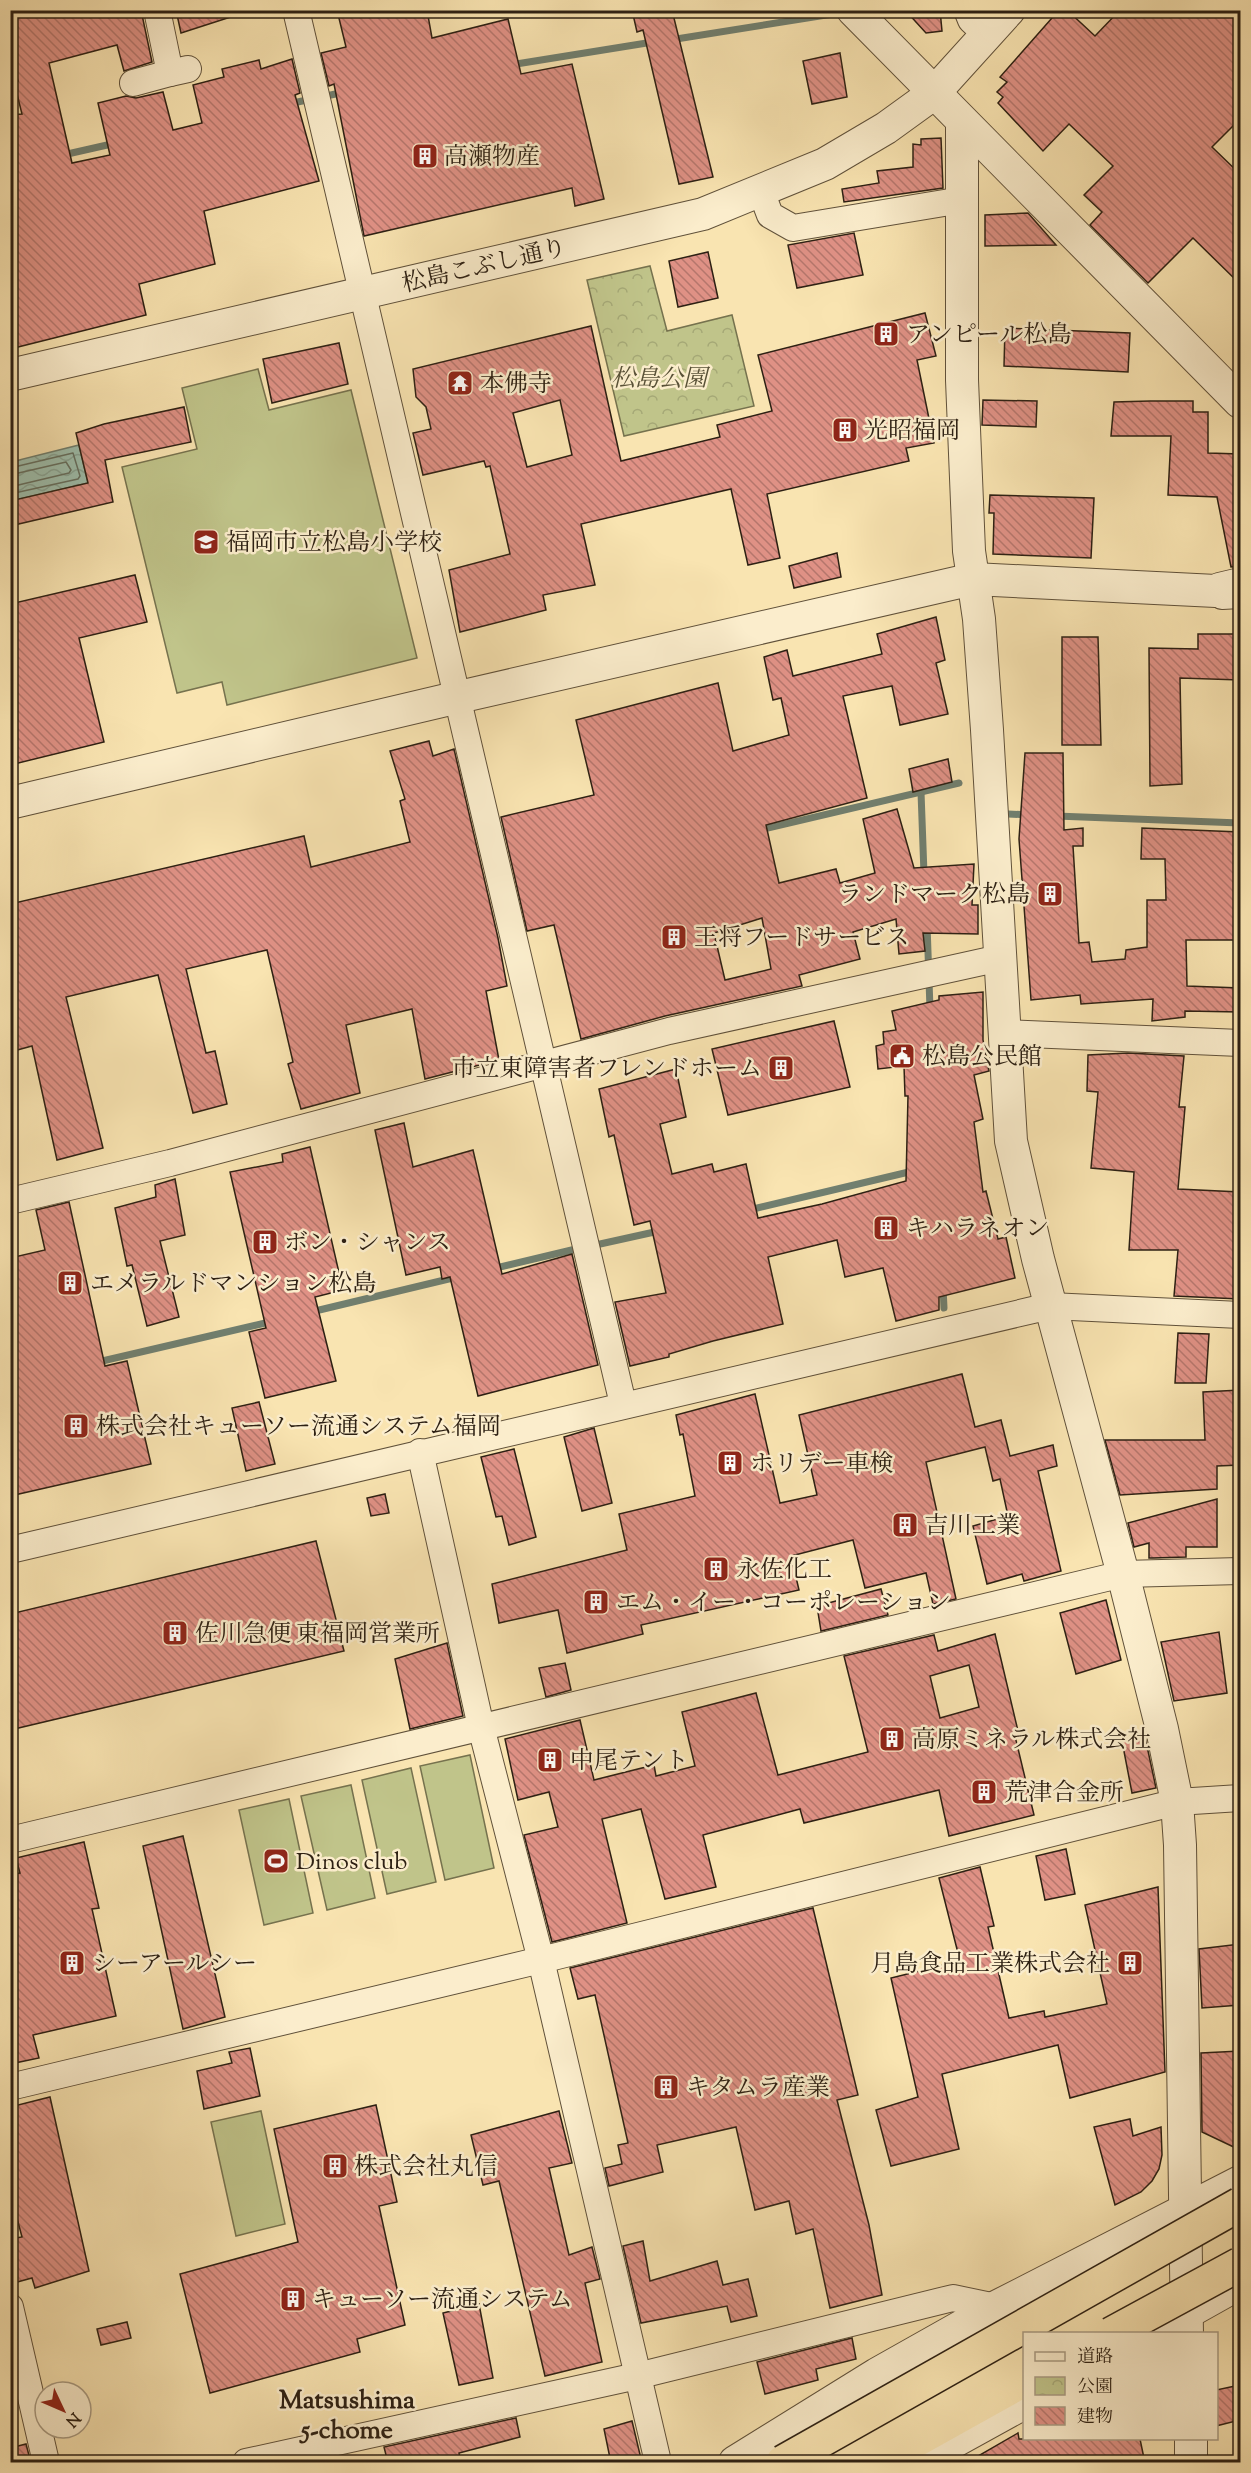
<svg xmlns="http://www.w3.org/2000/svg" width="1251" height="2473" font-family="'Sorts Mill Goudy','Noto Serif JP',serif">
  <defs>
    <pattern id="park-crowns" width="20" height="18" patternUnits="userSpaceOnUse" patternTransform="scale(1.5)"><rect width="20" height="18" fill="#c0c48a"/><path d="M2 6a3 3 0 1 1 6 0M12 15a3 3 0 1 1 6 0" fill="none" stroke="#a5a876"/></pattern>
    <pattern id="water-waves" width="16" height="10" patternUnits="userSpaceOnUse" patternTransform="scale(1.5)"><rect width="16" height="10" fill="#9ebfad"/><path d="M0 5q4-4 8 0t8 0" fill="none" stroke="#88a494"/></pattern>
    <pattern id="building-back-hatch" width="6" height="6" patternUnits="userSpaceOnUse" patternTransform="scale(1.5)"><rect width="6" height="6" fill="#df9185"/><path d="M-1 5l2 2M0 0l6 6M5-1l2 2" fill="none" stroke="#b5766c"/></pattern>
  </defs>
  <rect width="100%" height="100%" fill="#f9e4b1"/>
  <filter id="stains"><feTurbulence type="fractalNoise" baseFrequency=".00333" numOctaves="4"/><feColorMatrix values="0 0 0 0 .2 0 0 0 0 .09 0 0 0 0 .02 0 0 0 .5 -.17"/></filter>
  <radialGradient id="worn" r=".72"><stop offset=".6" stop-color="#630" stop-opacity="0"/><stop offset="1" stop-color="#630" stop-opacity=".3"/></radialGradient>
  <polygon fill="url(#park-crowns)" stroke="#76724e" stroke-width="1.5" points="650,266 667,331 732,315 754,406 624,436 587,280"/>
  <g fill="#c0c48a" stroke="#76724e" stroke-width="1.5">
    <polygon points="258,369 269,410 351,390 417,658 227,705 222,682 177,693 122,467 197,449 182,388"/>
    <polygon points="470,1755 494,1868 445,1880 420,1766"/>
    <polygon points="411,1768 436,1882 387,1894 362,1780"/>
    <polygon points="351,1785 375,1898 327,1910 301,1796"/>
    <polygon points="289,1799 313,1913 264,1925 239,1810"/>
    <polygon points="261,2111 285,2224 236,2236 211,2122"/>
  </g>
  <polygon fill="url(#water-waves)" stroke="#717f6f" stroke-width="1.5" points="79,445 88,483 11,501 11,462"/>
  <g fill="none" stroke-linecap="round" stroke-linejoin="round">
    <g stroke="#667060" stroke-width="1.5">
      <polyline points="10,468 73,453 80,476 78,479 10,494"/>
      <polyline points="10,475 66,462 71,470 69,473 10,487"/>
    </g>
    <g stroke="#717f6f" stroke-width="7">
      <polyline points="670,40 845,12"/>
      <polyline points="510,65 653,42"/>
      <polyline points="288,104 345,92"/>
      <polyline points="63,155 116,143"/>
      <polyline points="921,792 924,874"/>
      <polyline points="1008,814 1030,815"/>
      <polyline points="1056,816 1240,823"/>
      <polyline points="760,830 959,783"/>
      <polyline points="927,924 930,1009"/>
      <polyline points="749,1210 913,1171"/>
      <polyline points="591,1246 659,1231"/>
      <polyline points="492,1269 580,1248"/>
      <polyline points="943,1287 944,1308"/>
      <polyline points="311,1312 457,1277"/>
      <polyline points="98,1362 274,1321"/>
    </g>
  </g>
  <g fill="url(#building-back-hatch)" stroke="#2d2013" stroke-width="1.5" fill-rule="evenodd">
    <polygon points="23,10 141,10 152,62 124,71 117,45 49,63 72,163 110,155 98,103 126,96 136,98 163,92 173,130 202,123 193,85 224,77 222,69 259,60 261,69 292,59 300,93 295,95 319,181 204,211 215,264 139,284 146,315 10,349 10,115 22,114 14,82 18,81 10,52 10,14"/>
    <polygon points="176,10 239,10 240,14 181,33"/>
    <polygon points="337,10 427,10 432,38 508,19 521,74 572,64 604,199 575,206 572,188 364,236 334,84 329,86 321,53 346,47"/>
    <polygon points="632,10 672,10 713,177 679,184 643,30 637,32"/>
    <polygon points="905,10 940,10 942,31 926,33"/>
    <polygon points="1059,10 1067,10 1095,36 1120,10 1240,10 1240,119 1212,147 1240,174 1240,284 1193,238 1148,283 1090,225 1102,212 1084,195 1113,166 1069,124 1043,151 998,103 1003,97 997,92 1007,82 1000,77"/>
    <polygon points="840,53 847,97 812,104 803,61"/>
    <polygon points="941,138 943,188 844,202 842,189 879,183 877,171 913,167 913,144 921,145 921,139"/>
    <polygon points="1028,213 1056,245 985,246 985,215"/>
    <polygon points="854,233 863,275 797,288 788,245"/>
    <polygon points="708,252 718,298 678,307 669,261"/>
    <path d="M 925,313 L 936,356 L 917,360 L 934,443 L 906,448 L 909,461 L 767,494 L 780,558 L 748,565 L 731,489 L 581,524 L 595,585 L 543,595 L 546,610 L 460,632 L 449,570 L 510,554 L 490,466 L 486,467 L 484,461 L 423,475 L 413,433 L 431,429 L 426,407 L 416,397 L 413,369 L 591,326 L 621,461 L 720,437 L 717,425 L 772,411 L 758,355 ZM 560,400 L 572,455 L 527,467 L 513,413 Z"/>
    <polygon points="1005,328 1130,333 1128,372 1004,366"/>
    <polygon points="339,343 348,384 272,403 263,359"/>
    <polygon points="983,400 1037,401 1036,427 982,425"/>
    <polygon points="1150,401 1193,401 1193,412 1208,412 1208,453 1240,454 1240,566 1231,567 1217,497 1168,495 1171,436 1111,436 1114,402"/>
    <polygon points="184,407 191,442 105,460 113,502 10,526 10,501 88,483 76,433 104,424"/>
    <polygon points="990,495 1094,498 1091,558 993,554 994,513 989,513"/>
    <polygon points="837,553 841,577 794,588 789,566"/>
    <polygon points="135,575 147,622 79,638 104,742 10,765 10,604"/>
    <path d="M 936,617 L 945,660 L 936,663 L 948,714 L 900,725 L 892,686 L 843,696 L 867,798 L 766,825 L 779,883 L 836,869 L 840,883 L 875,873 L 863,819 L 897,809 L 914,868 L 974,864 L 972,905 L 978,905 L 978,934 L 923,933 L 925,951 L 899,954 L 896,919 L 853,932 L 860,959 L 799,975 L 802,986 L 665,1016 L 581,1039 L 554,925 L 527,931 L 501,817 L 594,795 L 576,720 L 718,683 L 733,751 L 789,735 L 781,698 L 773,700 L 764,657 L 787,650 L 793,676 L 882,654 L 877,634 ZM 762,918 L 771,969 L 725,980 L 714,933 Z"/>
    <polygon points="1198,634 1240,634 1240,680 1180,678 1182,784 1150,786 1149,648 1198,649"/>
    <polygon points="1062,637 1098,637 1101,745 1062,745"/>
    <polygon points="429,741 433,756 454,749 498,938 507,986 486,991 499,1060 425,1079 412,1009 346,1025 360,1093 301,1109 288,1064 293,1062 267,950 186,969 206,1053 215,1051 227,1104 193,1113 158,975 66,997 103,1148 57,1160 32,1046 10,1052 10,904 304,836 311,867 410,842 400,801 405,799 390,751"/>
    <polygon points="1025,753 1063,753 1064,830 1083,828 1083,846 1073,846 1079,943 1089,942 1092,962 1125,959 1126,950 1147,947 1147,900 1166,900 1165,859 1141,859 1142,828 1240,832 1240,940 1186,940 1187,986 1240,988 1240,1012 1185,1011 1185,1017 1152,1021 1153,999 1081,1004 1080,995 1031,1000 1019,839"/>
    <polygon points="948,759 952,782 913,792 909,769"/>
    <polygon points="983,992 983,1040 989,1071 974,1075 983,1119 974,1122 983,1192 986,1191 998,1239 1006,1237 1015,1278 939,1297 939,1310 896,1321 883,1268 845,1277 837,1240 768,1257 783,1324 713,1341 669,1354 669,1357 630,1366 615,1302 666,1293 650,1221 634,1225 614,1135 609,1137 599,1089 676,1069 686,1117 660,1124 672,1174 712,1164 714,1172 746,1164 758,1218 822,1204 906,1181 908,1096 905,1096 904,1066 878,1069 876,1046 884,1044 883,1032 896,1030 892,1011 939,1000 939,996"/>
    <polygon points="834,1021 850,1087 728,1115 712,1049"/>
    <polygon points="1128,1053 1184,1056 1179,1107 1185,1107 1178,1189 1240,1192 1240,1299 1174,1296 1178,1250 1129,1250 1134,1172 1091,1168 1098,1092 1087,1091 1088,1055"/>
    <polygon points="404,1123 413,1167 473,1150 502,1274 572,1254 598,1365 478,1396 450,1277 442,1279 440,1267 406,1275 375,1130"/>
    <polygon points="310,1147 343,1290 315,1297 336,1381 265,1398 249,1332 266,1328 230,1172 283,1162 282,1154"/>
    <polygon points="175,1179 185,1235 160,1241 179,1317 147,1326 132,1265 127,1266 115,1208 156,1197 155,1185"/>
    <polygon points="69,1202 105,1366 127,1361 151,1464 10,1496 10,1258 45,1250 36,1210"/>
    <polygon points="1178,1333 1209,1334 1206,1383 1175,1383"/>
    <polygon points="962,1374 975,1427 1001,1420 1010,1456 1053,1445 1057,1466 1038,1471 1061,1571 1024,1581 1022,1574 987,1584 973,1526 1008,1516 1000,1479 993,1481 985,1447 926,1462 956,1599 933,1604 926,1573 865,1588 853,1540 791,1556 799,1590 641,1625 643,1634 567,1653 558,1610 499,1623 492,1584 627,1550 619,1514 695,1496 683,1434 680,1435 676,1415 755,1394 780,1503 817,1495 799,1415"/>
    <polygon points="1240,1390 1240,1465 1217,1466 1217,1489 1120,1495 1105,1440 1205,1440 1203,1392"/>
    <polygon points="259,1402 275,1464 246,1471 232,1408"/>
    <polygon points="594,1428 612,1503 582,1511 564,1437"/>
    <polygon points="514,1449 536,1537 509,1545 502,1516 496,1517 481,1457"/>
    <polygon points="385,1494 389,1513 371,1516 367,1498"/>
    <polygon points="1217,1499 1217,1547 1186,1547 1186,1557 1153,1558 1149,1558 1149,1543 1134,1547 1128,1523"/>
    <polygon points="316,1541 344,1651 10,1730 10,1614"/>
    <polygon points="881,1589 888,1615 821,1631 817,1606"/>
    <polygon points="1106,1600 1121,1660 1076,1674 1060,1613"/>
    <polygon points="1219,1632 1227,1693 1174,1701 1161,1642"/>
    <path d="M 995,1634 L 1018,1731 L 1014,1732 L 1034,1815 L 949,1836 L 939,1790 L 804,1823 L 800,1809 L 703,1835 L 716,1887 L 665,1899 L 641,1809 L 602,1819 L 627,1923 L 552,1942 L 524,1835 L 558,1827 L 549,1792 L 518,1800 L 505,1739 L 580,1720 L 594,1780 L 654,1765 L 656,1776 L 695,1766 L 682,1712 L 756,1693 L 778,1775 L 868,1752 L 844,1656 L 934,1635 L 938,1651 ZM 969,1665 L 979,1707 L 940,1718 L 930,1676 Z"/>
    <polygon points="447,1643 463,1716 410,1729 395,1659"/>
    <polygon points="565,1663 571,1690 546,1697 539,1668"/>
    <polygon points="1145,1737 1156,1788 1132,1793 1122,1741"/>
    <polygon points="183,1836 225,2017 183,2029 143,1846"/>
    <polygon points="84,1842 99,1908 92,1909 116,2016 33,2035 39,2058 10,2064 10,1874 20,1873 16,1858"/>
    <polygon points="1066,1849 1075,1894 1045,1900 1036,1856"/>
    <polygon points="980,1867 994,1926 988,1927 1009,2018 1044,2011 1045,2017 1107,2004 1085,1905 1158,1887 1165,2072 1070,2098 1058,2045 942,2074 959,2149 891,2166 876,2110 918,2097 891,1978 960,1961 939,1878"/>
    <polygon points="813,1908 858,2095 837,2100 869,2225 882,2295 830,2308 813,2229 796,2234 789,2201 755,2210 736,2127 657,2145 663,2172 609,2186 605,2168 622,2164 618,2145 628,2143 595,1995 578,1999 570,1968"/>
    <polygon points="1240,1944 1240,2005 1202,2008 1199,1949"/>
    <polygon points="250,2048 260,2096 204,2109 197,2071 232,2063 229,2052"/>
    <polygon points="1240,2051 1240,2150 1202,2132 1201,2053"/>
    <polygon points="50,2097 89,2271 35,2288 32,2278 10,2284 10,2239 22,2237 10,2192 10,2107"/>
    <polygon points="376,2105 397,2202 379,2206 405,2325 357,2339 360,2352 210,2393 180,2274 298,2242 274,2129"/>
    <polygon points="559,2111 572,2163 549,2168 569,2255 592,2247 600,2279 585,2283 602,2362 545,2376 499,2181 483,2185 471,2135"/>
    <polygon points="1130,2119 1133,2136 1161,2127 1162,2155 1159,2169 1152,2181 1141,2192 1115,2205 1094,2127"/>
    <polygon points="643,2241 650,2281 717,2261 723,2285 748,2279 757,2316 731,2322 727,2306 641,2323 623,2246"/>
    <polygon points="479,2304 493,2378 459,2385 443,2313"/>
    <polygon points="127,2322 131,2338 101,2345 97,2329"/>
    <polygon points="852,2338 856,2359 816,2369 818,2380 765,2394 757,2362"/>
    <polygon points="1240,2385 1240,2420 1216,2426 1216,2390"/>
    <polygon points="516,2418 520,2437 459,2453 461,2463 388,2463 384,2447"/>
    <polygon points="632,2421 642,2463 611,2463 604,2429"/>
    <polygon points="1018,2433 1019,2439 1140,2439 1145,2463 966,2463"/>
    <polygon points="26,2444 31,2463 10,2463 10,2448"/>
  </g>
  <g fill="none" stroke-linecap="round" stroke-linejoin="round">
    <g stroke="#60513a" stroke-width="28">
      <g id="minor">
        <polyline points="157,10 170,73 188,69"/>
        <polyline points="296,10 623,1404"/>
        <polyline points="967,10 971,20 988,36"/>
        <polyline points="133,83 170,73"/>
        <polyline points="761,191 770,215 793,228 962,200"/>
        <polyline points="1240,581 1219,586 1216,591 1222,596 1240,595"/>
        <polyline points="1005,1033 1240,1043"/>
        <polyline points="10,1201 170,1163 669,1031 1000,958"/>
        <polyline points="420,1452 481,1727 541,1960 658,2462"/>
        <polyline points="10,1550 1050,1306 1240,1315"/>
        <polyline points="10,1840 1123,1574 1240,1571"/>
        <polyline points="10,2087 541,1960 1177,1802 1240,1798"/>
        <polyline points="10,2307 46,2462"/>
        <polyline points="246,2462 637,2376 953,2298 996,2307"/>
      </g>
    </g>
    <g stroke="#60513a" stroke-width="34">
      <g id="tertiary">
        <polyline points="853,10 1240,402"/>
        <polyline points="962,122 962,380 969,551 979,619 987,730 1011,1141 1038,1259 1123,1574 1162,1729 1177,1802 1180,1845 1187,2334"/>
        <polyline points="10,375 703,214 825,164 886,128 933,94 1009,10"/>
        <polyline points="10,803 459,697 973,579 1216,591"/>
        <polyline points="1149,2334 1240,2283"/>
        <polyline points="1191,2438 1191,2462"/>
        <polyline points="735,2462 877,2374 996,2307 1240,2182"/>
        <polyline points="917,2462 1024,2403"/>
      </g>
    </g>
    <g stroke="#2d2013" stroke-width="36">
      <g id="motorway">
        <polyline points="820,2462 1024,2347"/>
        <polyline points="877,2462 1024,2380"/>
      </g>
    </g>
    <use href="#minor" stroke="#fbedcc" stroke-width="26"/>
    <use href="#tertiary" stroke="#fbedcc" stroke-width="32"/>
    <use href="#motorway" stroke="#f9e4b1" stroke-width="33"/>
    <g stroke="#2d2013" stroke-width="36" stroke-linecap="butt">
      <g id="motorway-bridge">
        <polyline points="1111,2334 1240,2264"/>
        <polyline points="783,2462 1240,2204"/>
      </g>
    </g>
    <use href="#motorway-bridge" stroke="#f9e4b1" stroke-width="33"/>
  </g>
  <defs>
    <g id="building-square" transform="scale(1.35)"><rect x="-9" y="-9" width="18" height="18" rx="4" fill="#8f2418" stroke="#fbedcc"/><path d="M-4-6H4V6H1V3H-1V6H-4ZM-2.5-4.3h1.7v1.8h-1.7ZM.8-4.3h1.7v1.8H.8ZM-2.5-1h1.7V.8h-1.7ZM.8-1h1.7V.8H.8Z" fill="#fff"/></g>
    <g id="temple-square" transform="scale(1.35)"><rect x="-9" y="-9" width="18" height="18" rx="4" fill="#8f2418" stroke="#fbedcc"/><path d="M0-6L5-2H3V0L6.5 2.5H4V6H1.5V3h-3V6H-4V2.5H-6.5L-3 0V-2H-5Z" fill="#fff"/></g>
    <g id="school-square" transform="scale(1.35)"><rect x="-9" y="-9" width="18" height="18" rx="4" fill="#8f2418" stroke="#fbedcc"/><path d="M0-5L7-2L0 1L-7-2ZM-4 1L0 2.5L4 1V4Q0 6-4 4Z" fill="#fff"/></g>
    <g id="civic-square" transform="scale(1.35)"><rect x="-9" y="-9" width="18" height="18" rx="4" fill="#8f2418" stroke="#fbedcc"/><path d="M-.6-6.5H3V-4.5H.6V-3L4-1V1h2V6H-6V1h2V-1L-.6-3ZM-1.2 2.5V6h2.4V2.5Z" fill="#fff"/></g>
    <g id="stadium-square" transform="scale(1.35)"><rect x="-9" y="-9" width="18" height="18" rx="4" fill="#8f2418" stroke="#fbedcc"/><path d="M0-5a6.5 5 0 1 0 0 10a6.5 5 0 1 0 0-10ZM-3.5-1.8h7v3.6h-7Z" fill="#fff"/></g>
  </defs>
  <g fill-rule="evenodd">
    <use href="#building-square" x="425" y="156"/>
    <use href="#building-square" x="886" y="334"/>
    <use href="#temple-square" x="460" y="383"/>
    <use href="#building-square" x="845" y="430"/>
    <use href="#school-square" x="206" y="542"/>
    <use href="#building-square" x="1050" y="894"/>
    <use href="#building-square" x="674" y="937"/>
    <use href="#civic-square" x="902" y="1056"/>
    <use href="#building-square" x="781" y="1068"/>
    <use href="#building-square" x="886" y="1228"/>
    <use href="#building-square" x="265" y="1242"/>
    <use href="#building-square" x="70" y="1283"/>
    <use href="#building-square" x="76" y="1426"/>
    <use href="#building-square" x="730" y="1463"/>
    <use href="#building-square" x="905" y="1525"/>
    <use href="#building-square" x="716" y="1569"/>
    <use href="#building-square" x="596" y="1602"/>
    <use href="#building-square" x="175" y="1633"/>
    <use href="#building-square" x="892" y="1739"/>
    <use href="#building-square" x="550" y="1760"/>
    <use href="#building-square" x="984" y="1792"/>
    <use href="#stadium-square" x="276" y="1861"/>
    <use href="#building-square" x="72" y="1963"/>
    <use href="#building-square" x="1130" y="1963"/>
    <use href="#building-square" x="666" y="2087"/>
    <use href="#building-square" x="335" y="2166"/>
    <use href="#building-square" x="293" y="2299"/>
  </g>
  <g text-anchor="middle" stroke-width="5" stroke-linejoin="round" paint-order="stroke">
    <g font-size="24" fill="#2d2013" stroke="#fbedcc" text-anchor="start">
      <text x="444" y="164">高瀬物産</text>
      <text x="906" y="342">アンピール松島</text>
      <text x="480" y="391">本佛寺</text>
      <text x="864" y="438">光昭福岡</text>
      <text x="226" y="550">福岡市立松島小学校</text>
      <text x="1030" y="902" text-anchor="end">ランドマーク松島</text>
      <text x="694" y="945">王将フードサービス</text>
      <text x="922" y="1064">松島公民館</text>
      <text x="762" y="1076" text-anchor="end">市立東障害者フレンドホーム</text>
      <text x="906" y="1236">キハラネオン</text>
      <text x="284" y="1250">ボン・シャンス</text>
      <text x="90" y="1291">エメラルドマンション松島</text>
      <text x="96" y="1434">株式会社キューソー流通システム福岡</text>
      <text x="750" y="1471">ホリデー車検</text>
      <text x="924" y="1533">吉川工業</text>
      <text x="736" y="1577">永佐化工</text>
      <text x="616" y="1610">エム・イー・コーポレーション</text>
      <text x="195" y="1641">佐川急便 東福岡営業所</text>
      <text x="912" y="1747">高原ミネラル株式会社</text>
      <text x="570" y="1768">中尾テント</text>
      <text x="1004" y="1800">荒津合金所</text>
      <text x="296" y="1869">Dinos club</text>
      <text x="92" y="1971">シーアールシー</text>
      <text x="1110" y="1971" text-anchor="end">月島食品工業株式会社</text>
      <text x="686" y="2095">キタムラ産業</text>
      <text x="354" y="2174">株式会社丸信</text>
      <text x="312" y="2307">キューソー流通システム</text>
    </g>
    <g font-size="24" fill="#2d2013" stroke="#fbedcc">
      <text transform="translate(484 265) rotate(-13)" y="8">松島こぶし通り</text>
    </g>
    <g font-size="24" font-style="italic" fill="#595137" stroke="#fbedcc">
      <text x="659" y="386">松島公園</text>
    </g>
    <g font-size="26" font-weight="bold" fill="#2d2013" stroke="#fbedcc">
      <text x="347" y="2408">Matsushima<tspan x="347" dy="30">5-chome</tspan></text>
    </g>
  </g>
  <rect width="1251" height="2473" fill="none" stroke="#f9e4b1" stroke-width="36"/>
  <rect x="12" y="12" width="1227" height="2449" fill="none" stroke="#2d2013" stroke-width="3"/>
  <rect x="18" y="18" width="1215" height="2437" fill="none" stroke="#2d2013" stroke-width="1.5"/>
  <rect x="1023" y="2332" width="195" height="108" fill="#fbedcc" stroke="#a99b82" stroke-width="1.5"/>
  <rect x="1035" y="2352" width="30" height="9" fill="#fbedcc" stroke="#a99b82" stroke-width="1.5"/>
  <text x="1077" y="2362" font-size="18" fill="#2d2013">道路</text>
  <rect x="1035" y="2377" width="30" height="18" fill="url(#park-crowns)" stroke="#a99b82" stroke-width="1.5"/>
  <text x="1077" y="2392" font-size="18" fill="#2d2013">公園</text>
  <rect x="1035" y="2407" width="30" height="18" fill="url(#building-back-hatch)" stroke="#a99b82" stroke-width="1.5"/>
  <text x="1077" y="2422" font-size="18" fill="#2d2013">建物</text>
  <g transform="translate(63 2410) rotate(134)"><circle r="28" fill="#fbedcc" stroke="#a99b82" stroke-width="1.5"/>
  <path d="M0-4.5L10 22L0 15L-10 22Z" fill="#8f2418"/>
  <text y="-9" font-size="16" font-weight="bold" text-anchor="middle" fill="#2d2013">N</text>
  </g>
  <rect width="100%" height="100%" filter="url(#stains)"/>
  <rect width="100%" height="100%" fill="url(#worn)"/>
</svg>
